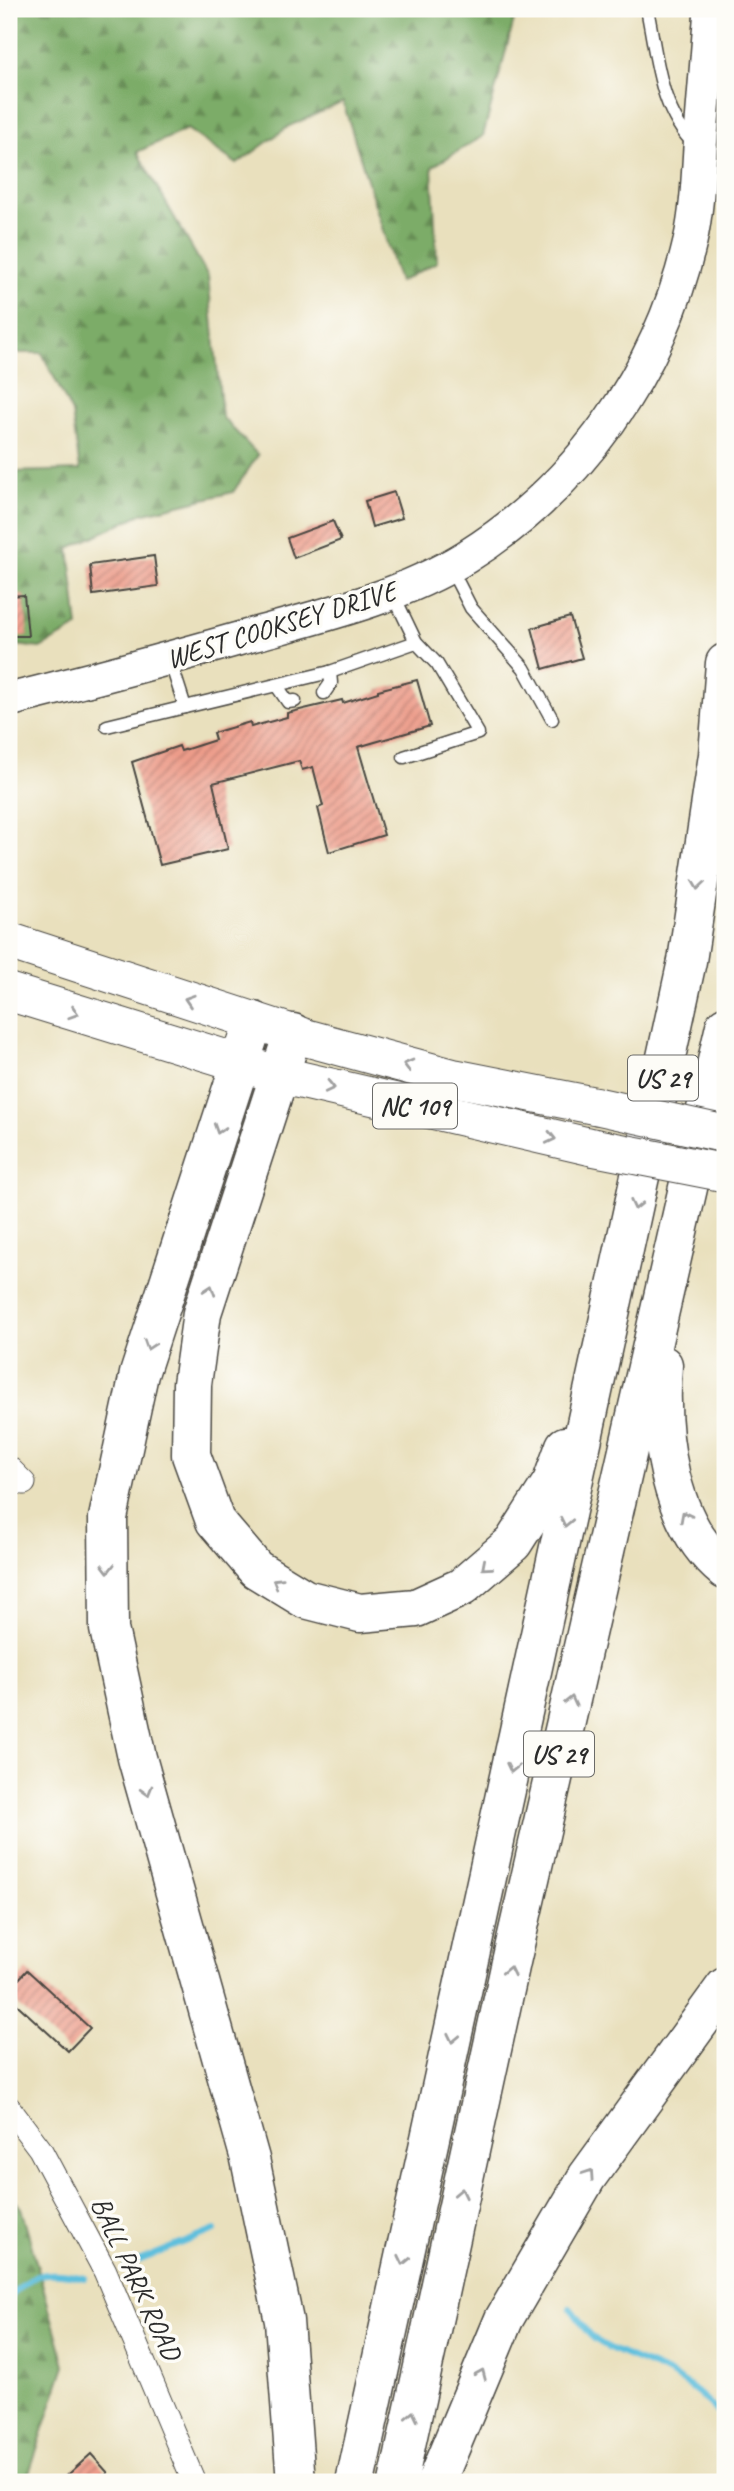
<svg xmlns="http://www.w3.org/2000/svg" width="734" height="2491" font-family="Caveat,sans-serif">
  <defs>
    <pattern id="forest-firs" width="22" height="20" patternUnits="userSpaceOnUse" patternTransform="scale(1.75)"><rect width="22" height="20" fill="#7cac67"/><path d="M5 1l3.5 6h-7zM16 11l3.5 6h-7z" fill="#668c55"/></pattern>
    <pattern id="building-hatch" width="6" height="6" patternUnits="userSpaceOnUse" patternTransform="scale(1.75)"><rect width="6" height="6" fill="#ed9c8a"/><path d="M-1 1l2-2M0 6l6-6M5 7l2-2" fill="none" stroke="#c07f71"/></pattern>
  </defs>
  <rect width="100%" height="100%" fill="#fdfcf7"/>
  <filter id="ink" filterUnits="userSpaceOnUse"><feTurbulence type="fractalNoise" baseFrequency=".0143" numOctaves="2"/><feDisplacementMap in="SourceGraphic" scale="14" xChannelSelector="R" yChannelSelector="G"/><feConvolveMatrix kernelMatrix="1 2 1 2 8 2 1 2 1" color-interpolation-filters="sRGB"/></filter>
  <filter id="wash" filterUnits="userSpaceOnUse"><feTurbulence type="fractalNoise" baseFrequency=".00686" numOctaves="4" result="noise"/><feDisplacementMap in="SourceGraphic" scale="28" xChannelSelector="R" yChannelSelector="G"/><feGaussianBlur stdDeviation="1.57" result="paint"/><feColorMatrix in="noise" values="0 0 0 0 0 0 0 0 0 0 0 0 0 0 0 0 0 1.4 0 .05"/><feComposite in="paint" operator="in"/></filter>
  <g filter="url(#wash)">
    <rect width="100%" height="100%" fill="#e9e0bd"/>
    <g fill="url(#forest-firs)" stroke="#546c49" stroke-width="2">
      <polygon points="9,9 517,9 483,136 432,167 437,262 399,282 343,102 289,126 237,164 187,129 137,152 208,276 222,417 258,455 233,492 141,514 69,548 78,627 40,648 9,644 9,468 10,472 80,470 72,413 42,353 9,353"/>
      <polygon points="9,2193 21,2208 65,2365 26,2482 9,2482"/>
    </g>
    <g fill="none" stroke-linecap="round" stroke-linejoin="round">
      <g stroke="#5fbfdd" stroke-width="6">
        <polyline points="126,2266 215,2230"/>
        <path d="M 9,2299 C 33,2269 49,2271 85,2278"/>
        <path d="M 570,2308 C 578,2316 582,2327 589,2334 C 602,2349 648,2363 667,2373 C 690,2384 710,2402 725,2421"/>
      </g>
    </g>
    <g id="blocks">
      <g fill="url(#building-hatch)">
        <polygon points="394,492 402,518 372,527 365,501"/>
        <polygon points="333,521 341,540 294,558 287,538"/>
        <polygon points="154,556 158,586 93,595 90,565"/>
        <polygon points="24,595 28,636 9,636 9,596"/>
        <polygon points="570,617 582,658 543,669 532,628"/>
        <polygon points="417,680 430,726 358,747 384,835 329,852 318,808 323,806 313,767 302,770 299,761 213,783 228,849 160,865 132,762 179,746 181,751 215,740 213,733 250,722 251,727 287,717 287,713 342,700 343,703 378,692 378,690"/>
        <polygon points="27,1970 90,2028 68,2051 9,1997 9,1990"/>
        <polygon points="91,2454 108,2473 98,2482 60,2482"/>
      </g>
    </g>
  </g>
  <g filter="url(#ink)">
    <use href="#blocks" fill-opacity="0" stroke="#484641" stroke-width="2"/>
    <g fill="none" stroke-linecap="round" stroke-linejoin="round">
      <g stroke="#484641" stroke-width="15">
        <g id="lane">
          <path d="M 647,9 C 657,56 659,110 695,145"/>
          <polyline points="451,569 471,608 524,668 552,719"/>
          <polyline points="170,660 185,707 330,672 416,642 393,594"/>
          <polyline points="277,686 288,702 295,701"/>
          <polyline points="324,693 331,683 330,672"/>
          <polyline points="107,726 185,707"/>
          <polyline points="404,757 478,733 437,664 416,642"/>
        </g>
      </g>
      <g stroke="#484641" stroke-width="25">
        <g id="street">
          <polyline points="9,1468 24,1483"/>
          <polyline points="9,2108 40,2149 105,2271 194,2482"/>
        </g>
      </g>
      <g stroke="#484641" stroke-width="36">
        <path id="secondary" d="M 9,700 C 90,680 171,658 252,635 C 325,615 401,597 466,557 C 579,487 660,371 690,242 C 697,211 698,180 700,148 C 704,102 707,55 711,9"/>
      </g>
      <g stroke="#484641" stroke-width="39">
        <g id="primary">
          <polyline points="9,941 307,1038 455,1078 597,1106"/>
          <polyline points="9,992 279,1075 592,1147"/>
        </g>
      </g>
      <g stroke="#484641" stroke-width="41">
        <g id="highway">
          <polyline points="254,1021 139,1374 108,1518 109,1629 137,1758 250,2159 284,2321 296,2482"/>
          <polyline points="293,1033 202,1313 192,1384 191,1455 215,1521 256,1569 305,1599 360,1613 416,1608 462,1587 513,1543 552,1482 565,1446"/>
          <path d="M 663,1365 C 658,1434 668,1524 725,1570"/>
          <polyline points="355,2482 687,961 718,755 725,663"/>
          <polyline points="398,2482 511,1962 725,1026"/>
          <polyline points="436,2482 504,2319 587,2177 725,1987"/>
        </g>
      </g>
      <use href="#lane" stroke="#fff" stroke-width="12"/>
      <use href="#street" stroke="#fff" stroke-width="23"/>
      <use href="#secondary" stroke="#fff" stroke-width="33"/>
      <use href="#primary" stroke="#fff" stroke-width="37"/>
      <use href="#highway" stroke="#fff" stroke-width="38"/>
      <g stroke="#484641" stroke-width="39" stroke-linecap="butt">
        <g id="primary-bridge">
          <polyline points="597,1106 725,1134"/>
          <polyline points="592,1147 725,1173"/>
        </g>
      </g>
      <use href="#primary-bridge" stroke="#fff" stroke-width="37"/>
    </g>
    <defs><path id="oneway-chevron" d="M-2-3.5L2.5 0L-2 3.5" fill="none" stroke-width="1.6" stroke-linecap="round" stroke-linejoin="round" transform="scale(1.75)"/></defs>
    <g stroke="#a0a0a0">
      <use href="#oneway-chevron" transform="translate(698 885) rotate(98)"/>
      <use href="#oneway-chevron" transform="translate(189 1000) rotate(-162)"/>
      <use href="#oneway-chevron" transform="translate(74 1013) rotate(18)"/>
      <use href="#oneway-chevron" transform="translate(408 1065) rotate(-165)"/>
      <use href="#oneway-chevron" transform="translate(330 1087) rotate(13)"/>
      <use href="#oneway-chevron" transform="translate(219 1129) rotate(108)"/>
      <use href="#oneway-chevron" transform="translate(551 1138) rotate(13)"/>
      <use href="#oneway-chevron" transform="translate(636 1205) rotate(102)"/>
      <use href="#oneway-chevron" transform="translate(210 1290) rotate(-72)"/>
      <use href="#oneway-chevron" transform="translate(149 1345) rotate(108)"/>
      <use href="#oneway-chevron" transform="translate(685 1516) rotate(-117)"/>
      <use href="#oneway-chevron" transform="translate(566 1522) rotate(102)"/>
      <use href="#oneway-chevron" transform="translate(486 1566) rotate(139)"/>
      <use href="#oneway-chevron" transform="translate(108 1568) rotate(90)"/>
      <use href="#oneway-chevron" transform="translate(277 1582) rotate(-149)"/>
      <use href="#oneway-chevron" transform="translate(571 1701) rotate(-77)"/>
      <use href="#oneway-chevron" transform="translate(512 1768) rotate(102)"/>
      <use href="#oneway-chevron" transform="translate(147 1791) rotate(74)"/>
      <use href="#oneway-chevron" transform="translate(509 1971) rotate(-78)"/>
      <use href="#oneway-chevron" transform="translate(453 2038) rotate(102)"/>
      <use href="#oneway-chevron" transform="translate(589 2174) rotate(-56)"/>
      <use href="#oneway-chevron" transform="translate(461 2193) rotate(-78)"/>
      <use href="#oneway-chevron" transform="translate(404 2260) rotate(102)"/>
      <use href="#oneway-chevron" transform="translate(481 2374) rotate(-67)"/>
      <use href="#oneway-chevron" transform="translate(412 2416) rotate(-78)"/>
    </g>
  </g>
  <g text-anchor="middle" stroke-width="7" stroke-linejoin="round" paint-order="stroke">
    <g fill="#fdfcf7" stroke="#6a6a68" stroke-width="2">
      <rect x="628" y="1055.5" width="70" height="45" rx="5"/>
      <rect x="373" y="1083.5" width="84" height="45" rx="5"/>
      <rect x="524" y="1731.5" width="70" height="45" rx="5"/>
    </g>
    <g font-size="26" font-weight="bold" fill="#2b2b2b">
      <text x="663" y="1087">US 29</text>
      <text x="415" y="1115">NC 109</text>
      <text x="559" y="1763">US 29</text>
    </g>
    <g font-size="28" fill="#2b2b2b" stroke="#fdfcf7">
      <text transform="translate(281 624) rotate(-17)" y="10">WEST COOKSEY DRIVE</text>
      <text transform="translate(137 2278) rotate(65)" y="10">BALL PARK ROAD</text>
    </g>
  </g>
  <rect width="734" height="2491" fill="none" stroke="#fdfcf7" stroke-width="35"/>
</svg>
